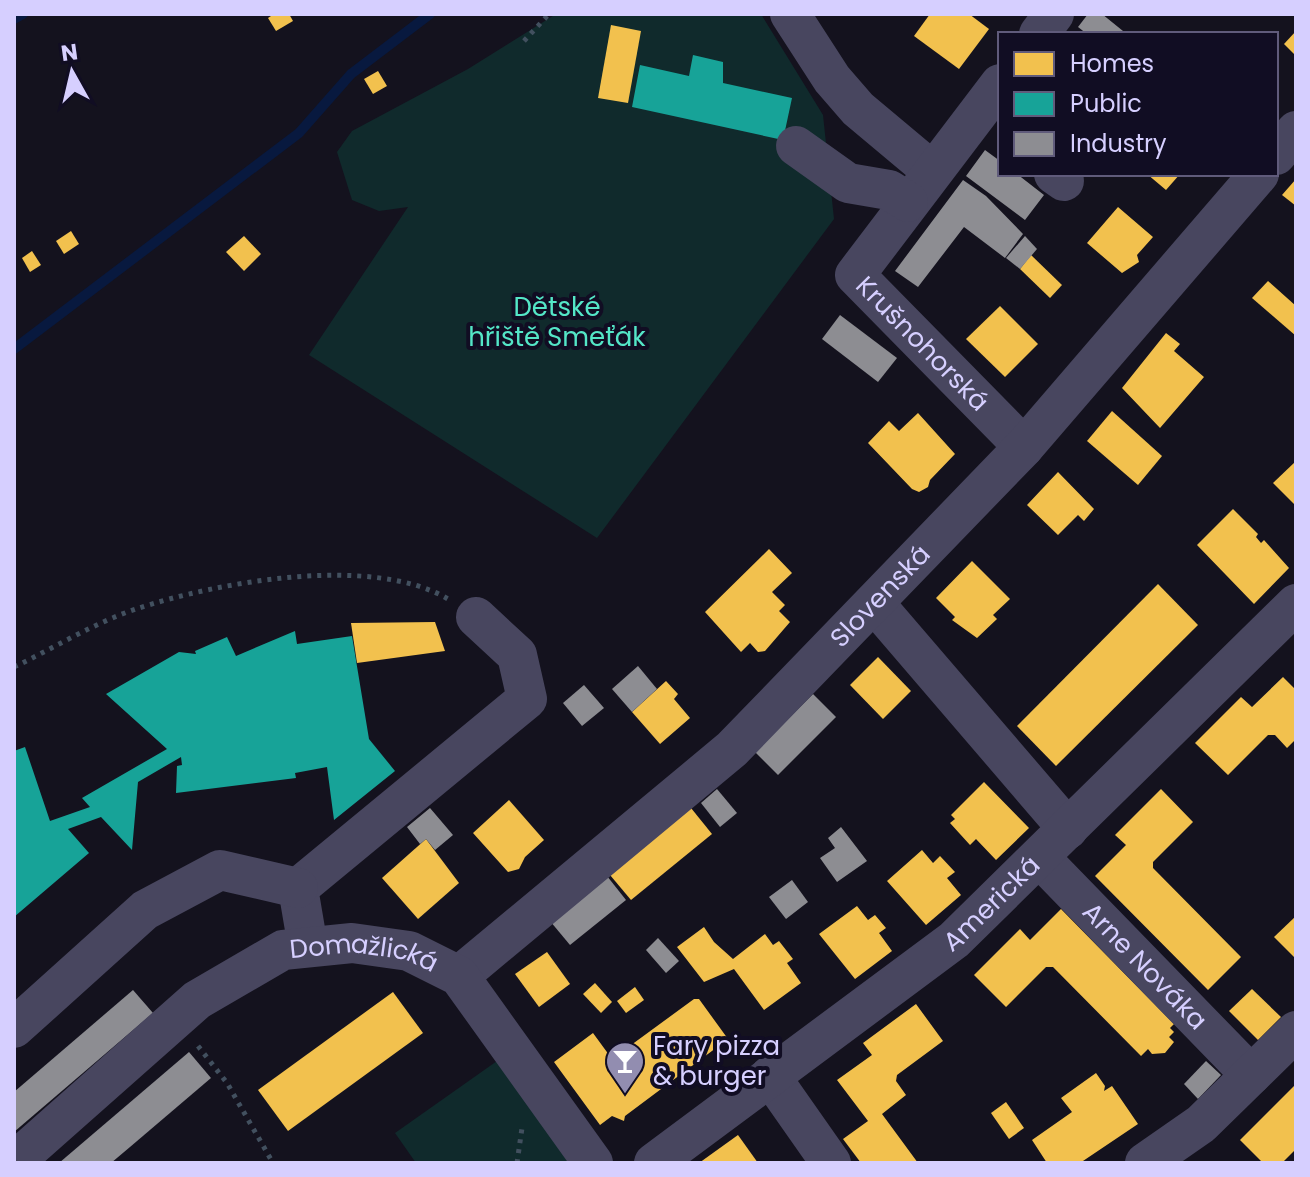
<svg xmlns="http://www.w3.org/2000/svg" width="1310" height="1177" font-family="Poppins,sans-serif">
  <rect width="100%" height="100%" fill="#14121e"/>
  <g fill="#102a2c">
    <polygon points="556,14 761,14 823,115 834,219 597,538 309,355 408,207 379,211 352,200 337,152 352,131 468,69"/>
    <polygon points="497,1061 569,1163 416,1163 395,1133"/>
  </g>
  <g fill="#f2c14e">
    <polygon points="274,14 289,14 293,21 276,31 268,18"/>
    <polygon points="930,14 969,14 989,29 959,69 914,36"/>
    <polygon points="611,25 641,31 628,103 598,98"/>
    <polygon points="1296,31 1296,56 1284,44"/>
    <polygon points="378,71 387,86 373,94 364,79"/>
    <polygon points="1147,174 1180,174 1166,190"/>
    <polygon points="1296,179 1296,206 1282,195"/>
    <polygon points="1118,207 1153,237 1137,255 1139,262 1122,273 1087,243"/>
    <polygon points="71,231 79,244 64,254 56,241"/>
    <polygon points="244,236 261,254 244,271 226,252"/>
    <polygon points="32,251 41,265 30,272 22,258"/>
    <polygon points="1031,255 1062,285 1050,298 1020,269"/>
    <polygon points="1268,281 1296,306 1296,336 1252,298"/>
    <polygon points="1000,306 1038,344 1005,377 966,339"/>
    <polygon points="1166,333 1180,344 1174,351 1204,377 1160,428 1122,388"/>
    <polygon points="1112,411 1162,456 1138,485 1087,441"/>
    <polygon points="918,413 955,454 930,480 928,487 919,492 912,489 868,443 889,421 899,431"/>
    <polygon points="1296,461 1296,506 1273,483"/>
    <polygon points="1058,472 1094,509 1084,521 1078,515 1058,535 1027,505"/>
    <polygon points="1233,509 1258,534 1256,537 1261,543 1264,540 1289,568 1254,604 1197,545"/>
    <polygon points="769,549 792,573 772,592 785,605 779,611 790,622 765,651 758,652 750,643 741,652 705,612"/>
    <polygon points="972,561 1010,599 993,615 997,619 977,638 952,620 955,617 936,598"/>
    <polygon points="1158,584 1198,625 1056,766 1017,726"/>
    <polygon points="435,622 445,651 357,663 351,623"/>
    <polygon points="878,657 911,691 883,719 850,685"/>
    <polygon points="1283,677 1296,690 1296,739 1287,748 1275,735 1268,735 1228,775 1195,743 1241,697 1252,707"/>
    <polygon points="666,681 678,694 674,699 690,718 660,744 632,712"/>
    <polygon points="984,782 1029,828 996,860 976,839 970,845 950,823 955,819 951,815"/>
    <polygon points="1161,789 1193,822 1153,862 1153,868 1241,957 1208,990 1095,876 1126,845 1115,835"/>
    <polygon points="509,800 544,840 525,857 519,869 508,872 473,833"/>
    <polygon points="691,808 712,834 631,900 610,875"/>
    <polygon points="426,839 459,883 418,919 382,878"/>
    <polygon points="922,850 933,863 940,856 955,872 947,878 961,895 926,925 887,881"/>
    <polygon points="857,906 868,920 875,915 886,928 879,933 892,951 855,979 819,934"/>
    <polygon points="1061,909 1174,1024 1170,1028 1174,1032 1169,1037 1174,1042 1165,1053 1152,1054 1148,1049 1141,1056 1053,967 1046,967 1006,1007 974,975 1020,929 1030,940"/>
    <polygon points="1296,916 1296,959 1274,937"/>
    <polygon points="704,927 714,942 733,959 765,934 773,945 779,941 793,959 787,963 801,983 764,1010 734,969 704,982 677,947"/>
    <polygon points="547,952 570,984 539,1007 515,974"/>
    <polygon points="595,983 612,1002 601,1013 583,994"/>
    <polygon points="635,987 644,1000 626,1013 617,1001"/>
    <polygon points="1252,989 1281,1017 1258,1040 1229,1011"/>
    <polygon points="393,992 423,1033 288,1131 258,1090"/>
    <polygon points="694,999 699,999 728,1039 625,1116 624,1121 612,1116 600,1125 554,1062 593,1033 612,1059"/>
    <polygon points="916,1004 943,1041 897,1075 896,1081 906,1095 882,1114 918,1163 861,1163 843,1139 868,1121 837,1080 872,1055 863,1043"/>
    <polygon points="1096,1073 1105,1086 1104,1091 1112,1086 1138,1124 1080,1163 1047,1163 1032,1140 1072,1112 1061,1098"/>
    <polygon points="1296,1084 1296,1149 1282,1163 1263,1163 1240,1140"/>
    <polygon points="1006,1102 1024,1128 1009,1139 991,1113"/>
    <polygon points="738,1135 758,1163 699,1163"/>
  </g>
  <g fill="#17a398">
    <polygon points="693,55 723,62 723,83 792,98 783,140 632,107 640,65 689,76"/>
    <polygon points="295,631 297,644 352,636 369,739 395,771 334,820 327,767 295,773 296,778 176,793 177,766 182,765 181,757 138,782 132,850 101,817 68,829 89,853 14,917 14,751 25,747 50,821 90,807 82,798 167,749 106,694 179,652 196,654 195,651 227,637 236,656"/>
  </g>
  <g fill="#8d8d92">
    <polygon points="1088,14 1102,14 1123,31 1120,34 1087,34 1078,27"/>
    <polygon points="985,150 1000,161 1000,174 1017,174 1044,195 1025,220 966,176"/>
    <polygon points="963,180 986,196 1023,234 1005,258 964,227 918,287 895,271"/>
    <polygon points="1025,236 1037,249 1020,269 1006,258"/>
    <polygon points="840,315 897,358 878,382 822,339"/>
    <polygon points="638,666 657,689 632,712 612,689"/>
    <polygon points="584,685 604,708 582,726 563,703"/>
    <polygon points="813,694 836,717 778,775 755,752"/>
    <polygon points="717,789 737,813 720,827 701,803"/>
    <polygon points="430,808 453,835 435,850 426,839 420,844 407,827"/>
    <polygon points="841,827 867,861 837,882 820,858 835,848 828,838"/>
    <polygon points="607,876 626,900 570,945 550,921"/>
    <polygon points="792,880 808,902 786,919 769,897"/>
    <polygon points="658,938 679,961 666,973 646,950"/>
    <polygon points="133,990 153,1013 14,1132 14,1092"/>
    <polygon points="189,1052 211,1078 130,1147 111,1163 59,1163"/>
    <polygon points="1206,1061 1221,1075 1198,1099 1184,1084"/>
  </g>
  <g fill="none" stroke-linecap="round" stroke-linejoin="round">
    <g stroke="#08193f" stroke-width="10">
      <polyline points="14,19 23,14"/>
      <polyline points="14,349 299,133 351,74 430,14"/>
    </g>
    <g stroke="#42505f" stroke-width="5" stroke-dasharray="4 6" stroke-linecap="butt">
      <polyline points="524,41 549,14"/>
      <path d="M 14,667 C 54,648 94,623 136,609 C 217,582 372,554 448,599"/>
      <polyline points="198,1046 227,1083 273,1163"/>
      <polyline points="517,1163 522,1128"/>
    </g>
    <g stroke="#48465f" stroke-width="40">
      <polyline points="790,14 832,79 858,109 932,171"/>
      <polyline points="1039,34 1054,14"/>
      <path id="s1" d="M 1000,84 L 855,275 L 1024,447"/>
      <polyline points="796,146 848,183 889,190 908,202"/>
      <polyline points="1276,155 1296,131"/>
      <polyline points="1054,174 1064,181"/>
      <polyline points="874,603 1068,829"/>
      <path id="s2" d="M 1039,857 L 1251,1075"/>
      <polyline points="308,947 298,888 527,699 517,655 476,617"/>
      <path id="s3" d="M 459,976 L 732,749 L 1024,447 L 1259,174"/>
      <polyline points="14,1028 145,910 220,870 298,888"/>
      <polyline points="770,1076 831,1163"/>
      <path id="s4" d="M 14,1162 L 197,1000 L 283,950 L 352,943 L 409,951 L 459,976 L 593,1163"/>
      <path id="s5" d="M 654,1163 L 954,940 L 1296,604"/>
      <polyline points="1145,1163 1201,1124 1296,1031"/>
    </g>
  </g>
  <defs>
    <g id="bar-pin" transform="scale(2)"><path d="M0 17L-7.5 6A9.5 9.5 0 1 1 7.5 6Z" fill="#928db0" stroke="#110d23"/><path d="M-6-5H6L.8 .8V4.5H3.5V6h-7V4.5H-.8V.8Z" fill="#fff"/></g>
  </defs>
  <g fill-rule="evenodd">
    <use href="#bar-pin" x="625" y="1061"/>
  </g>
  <g text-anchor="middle" stroke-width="8" stroke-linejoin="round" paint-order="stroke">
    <g font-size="26" fill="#54e6c7" stroke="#110d23">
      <text x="557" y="316">Dětské<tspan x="557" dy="30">hřiště Smeťák</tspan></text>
    </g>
    <g font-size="26" fill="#d6cfff" stroke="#110d23">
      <text dy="9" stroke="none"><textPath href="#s1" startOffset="336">Krušnohorská</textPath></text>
      <text dy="9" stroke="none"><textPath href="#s3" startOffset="568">Slovenská</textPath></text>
      <text dy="9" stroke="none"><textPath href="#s5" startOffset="426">Americká</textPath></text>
      <text dy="9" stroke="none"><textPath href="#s4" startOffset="426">Domažlická</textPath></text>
      <text dy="9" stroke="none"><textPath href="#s2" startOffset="152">Arne Nováka</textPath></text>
    </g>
    <g font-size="26" fill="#d6cfff" stroke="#110d23" text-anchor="start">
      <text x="653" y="1055">Fary pizza<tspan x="653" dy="30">&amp; burger</tspan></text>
    </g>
  </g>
  <rect width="1310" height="1177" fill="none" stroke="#d6cfff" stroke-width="32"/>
  <rect x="998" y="32" width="280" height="144" fill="#110d23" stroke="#605b7b" stroke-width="2"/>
  <rect x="1014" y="52" width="40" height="24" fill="#f2c14e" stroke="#605b7b" stroke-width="2"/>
  <text x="1070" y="72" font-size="24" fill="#d6cfff">Homes</text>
  <rect x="1014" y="92" width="40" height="24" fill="#17a398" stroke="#605b7b" stroke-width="2"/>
  <text x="1070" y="112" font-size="24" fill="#d6cfff">Public</text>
  <rect x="1014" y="132" width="40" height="24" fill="#8d8d92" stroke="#605b7b" stroke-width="2"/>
  <text x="1070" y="152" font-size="24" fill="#d6cfff">Industry</text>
  <g transform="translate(72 72) rotate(352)" stroke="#110d23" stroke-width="6" paint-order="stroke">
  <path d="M0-6L14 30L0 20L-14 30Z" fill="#d6cfff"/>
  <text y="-12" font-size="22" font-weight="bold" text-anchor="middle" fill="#d6cfff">N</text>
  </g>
</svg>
